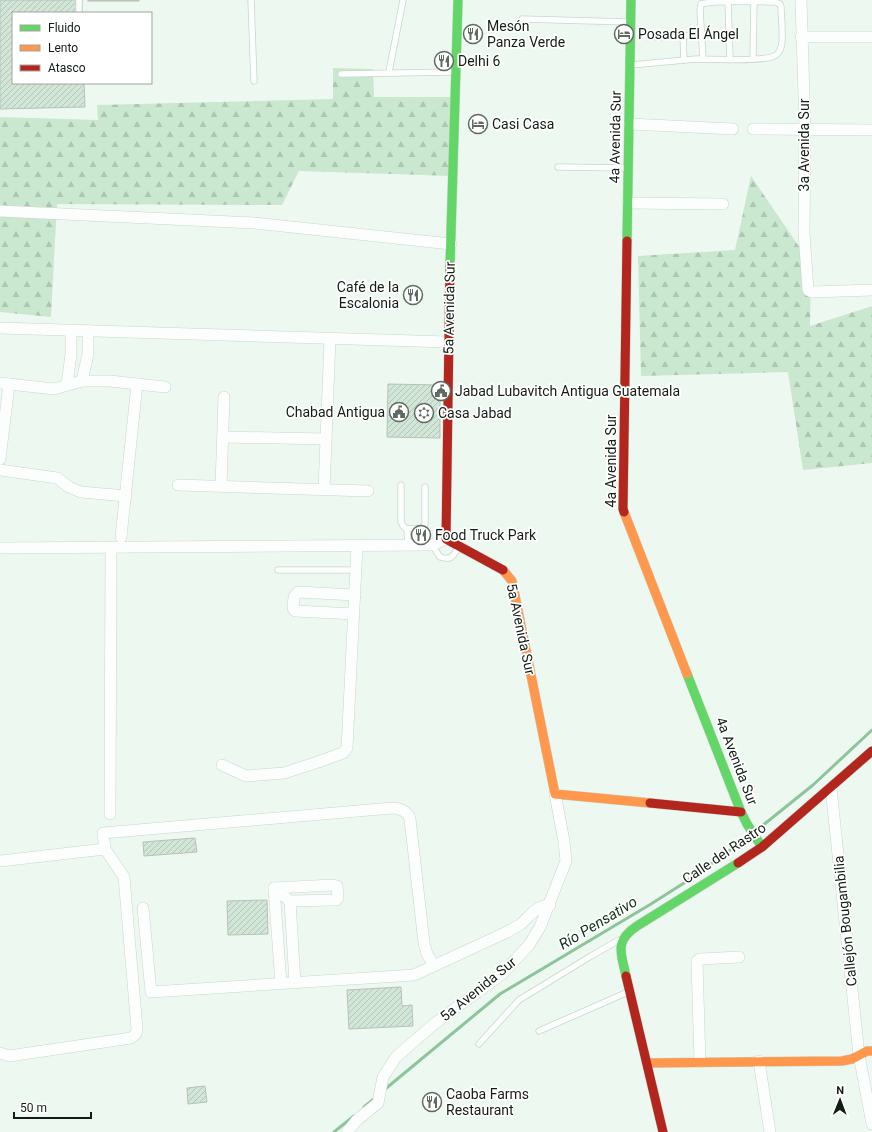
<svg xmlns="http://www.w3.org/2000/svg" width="872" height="1132" font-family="Roboto,sans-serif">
  <defs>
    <pattern id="forest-firs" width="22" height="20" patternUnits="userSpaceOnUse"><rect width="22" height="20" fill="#cae7d0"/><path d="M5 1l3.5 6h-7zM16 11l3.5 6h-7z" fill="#adc6b2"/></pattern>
    <pattern id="building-hatch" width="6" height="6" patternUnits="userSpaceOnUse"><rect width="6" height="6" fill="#d2e6d7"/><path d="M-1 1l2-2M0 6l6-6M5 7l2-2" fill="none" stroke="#b3c5b8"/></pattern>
  </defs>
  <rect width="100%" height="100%" fill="#edf9f0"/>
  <g fill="url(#forest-firs)">
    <polygon points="333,68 373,69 374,97 453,97 452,176 299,171 282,205 57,204 51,317 0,312 0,117 98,120 97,105 333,99"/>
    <polygon points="751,176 811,264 810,326 872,306 872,463 803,470 788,372 641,376 638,256 735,250"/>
  </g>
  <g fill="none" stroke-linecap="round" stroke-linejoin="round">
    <g stroke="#8dc49b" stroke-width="3">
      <polyline points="757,830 813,785 872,730"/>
      <polyline points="384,1090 500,994 651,904 684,883 750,836"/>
      <polyline points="364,1107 375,1098"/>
      <polyline points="334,1132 354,1116"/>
    </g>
  </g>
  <g fill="url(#building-hatch)" stroke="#b7c1b9">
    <polygon points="0,0 82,0 82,13 13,13 13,83 84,83 85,107 0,109"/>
    <rect x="88" y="0" width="51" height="1"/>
    <polygon points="388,384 440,385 440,438 387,437"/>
    <polygon points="195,838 197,852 144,856 143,842"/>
    <polygon points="267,900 268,934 228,935 227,901"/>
    <polygon points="401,987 402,1006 412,1005 413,1026 349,1029 347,990"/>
    <polygon points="205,1086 207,1102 188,1104 187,1088"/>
  </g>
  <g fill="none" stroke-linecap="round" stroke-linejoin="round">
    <g stroke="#cad5cd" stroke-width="7">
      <g id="lane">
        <polyline points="79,0 79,13"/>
        <polyline points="251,0 254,81"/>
        <polyline points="728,1 730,59"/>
        <polyline points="522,19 629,22"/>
        <polyline points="683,36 684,60"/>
        <polyline points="657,37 702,35"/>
        <polyline points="753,59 754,2"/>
        <path d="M 631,65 L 696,59 C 710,59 763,62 774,56 C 777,55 780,51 781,47 C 784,40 781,16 781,7 L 780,4 L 775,2 C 757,2 716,0 701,4 L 700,10 L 703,59"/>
        <polyline points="389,72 403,0"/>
        <polyline points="341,74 454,72"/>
        <polyline points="558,167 626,168"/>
        <polyline points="401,485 401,521 403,526 407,529 408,545"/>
        <polyline points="407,529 422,528 425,525 425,487"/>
        <path d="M 432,545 L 440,557 C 452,561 453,556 459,546"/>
        <polyline points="278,570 356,570"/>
        <polyline points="539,1031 628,992"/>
        <polyline points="479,1044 519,1000 591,956 619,940"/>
      </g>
    </g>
    <g stroke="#cad5cd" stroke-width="12">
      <g id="street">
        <polyline points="801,0 805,129 804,232 808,290 812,292 872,290"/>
        <polyline points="801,37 872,37"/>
        <polyline points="630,124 733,129"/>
        <polyline points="753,129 872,130"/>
        <polyline points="628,203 723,204"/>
        <polyline points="0,211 254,223 451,244"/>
        <polyline points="0,328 448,342"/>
        <polyline points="82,381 88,354 88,331"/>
        <polyline points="0,383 54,389 82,381 110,381 165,387"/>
        <polyline points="67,385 71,354 71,330"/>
        <polyline points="223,437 326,439"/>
        <polyline points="0,459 9,384"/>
        <polyline points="0,470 57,478 69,487 81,492 126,496"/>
        <polyline points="178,485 368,491"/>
        <polyline points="221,486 224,397"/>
        <polyline points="324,490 330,339"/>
        <polyline points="121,537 137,384"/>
        <polyline points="0,548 432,545 446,539"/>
        <polyline points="354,614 295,611 293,608 294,597 298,592 355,595"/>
        <polyline points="222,765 246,776 284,773 318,762 343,753 347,748 357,546"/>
        <polyline points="831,788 859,1055 872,1124"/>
        <polyline points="110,814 111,548"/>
        <polyline points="0,861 105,849"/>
        <polygon points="333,885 337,886 338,898 336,900 290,901 274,888"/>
        <polyline points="274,888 281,984"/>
        <polyline points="290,901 295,983"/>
        <path d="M 143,908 L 151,992 L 414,975 L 507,932 C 511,929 517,927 521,924 C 530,916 537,905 550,905"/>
        <path d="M 0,1053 L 10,1056 L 16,1055 L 131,1038 L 136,1034 L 137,1029 L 124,877 L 105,849 L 103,833 L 392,808 C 401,808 407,811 410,819 L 424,943 L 427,954 L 434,966"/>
        <polyline points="759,1061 770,1132"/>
        <polyline points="700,1062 697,961 700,959 739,957"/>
        <polyline points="347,1132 357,1120 378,1103 383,1077 396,1057 434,1024 502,974 529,945 540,927 566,861 564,841 555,794"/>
      </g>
    </g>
    <g stroke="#cad5cd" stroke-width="10">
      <g id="fast">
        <polyline points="627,241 631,0"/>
        <polyline points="450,266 458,0"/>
        <polyline points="687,674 741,812 747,824 762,847"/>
        <path d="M 626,976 C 621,953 614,941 637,926 L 738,863"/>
      </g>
    </g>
    <g stroke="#cad5cd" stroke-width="10">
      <g id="slow">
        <polyline points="624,512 687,674"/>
        <polyline points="503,570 512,581 555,794 650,803"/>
        <polyline points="647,1063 842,1061 852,1059 867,1051 872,1051"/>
      </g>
    </g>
    <g stroke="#cad5cd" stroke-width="10">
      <g id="jam">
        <polyline points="450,266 446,539 503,570"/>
        <polyline points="624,512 623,509 627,241"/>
        <polyline points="650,803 741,812"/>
        <polyline points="738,863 762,847 872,751"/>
        <polyline points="626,976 663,1132"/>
      </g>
    </g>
    <use href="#lane" stroke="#fcfefd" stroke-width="5.5"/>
    <use href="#street" stroke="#fcfefd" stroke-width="11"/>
    <use href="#fast" stroke="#63d668" stroke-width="9"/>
    <use href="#slow" stroke="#ff974d" stroke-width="9"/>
    <use href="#jam" stroke="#b3261e" stroke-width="9"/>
  </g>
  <defs>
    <g id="restaurant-ring" transform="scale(1)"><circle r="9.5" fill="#fff" stroke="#5f6a62" stroke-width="1.5"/><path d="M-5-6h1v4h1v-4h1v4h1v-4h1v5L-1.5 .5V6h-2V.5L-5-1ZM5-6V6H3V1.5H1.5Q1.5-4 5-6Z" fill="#5f6a62"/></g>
    <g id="hotel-ring" transform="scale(1)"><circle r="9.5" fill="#fff" stroke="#5f6a62" stroke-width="1.5"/><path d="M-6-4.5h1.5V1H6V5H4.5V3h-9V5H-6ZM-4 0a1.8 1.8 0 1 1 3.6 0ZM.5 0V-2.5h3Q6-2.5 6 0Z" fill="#5f6a62"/></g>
    <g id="civic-ring" transform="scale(1)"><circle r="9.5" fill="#fff" stroke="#5f6a62" stroke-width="1.5"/><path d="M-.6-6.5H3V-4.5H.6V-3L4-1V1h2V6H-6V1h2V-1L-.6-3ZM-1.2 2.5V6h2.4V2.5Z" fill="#5f6a62"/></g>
    <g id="synagogue-ring" transform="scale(1)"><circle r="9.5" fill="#fff" stroke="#5f6a62" stroke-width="1.5"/><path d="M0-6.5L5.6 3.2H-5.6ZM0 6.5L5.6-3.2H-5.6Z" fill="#5f6a62"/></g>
  </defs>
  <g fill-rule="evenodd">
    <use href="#restaurant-ring" x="473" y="34"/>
    <use href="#hotel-ring" x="624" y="34"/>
    <use href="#restaurant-ring" x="444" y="61"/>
    <use href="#hotel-ring" x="478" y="124"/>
    <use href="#restaurant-ring" x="413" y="295"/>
    <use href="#civic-ring" x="441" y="391"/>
    <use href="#civic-ring" x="399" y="412"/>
    <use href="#synagogue-ring" x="424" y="413"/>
    <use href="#restaurant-ring" x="421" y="535"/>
    <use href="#restaurant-ring" x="432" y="1102"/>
  </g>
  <g text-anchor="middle" stroke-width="3.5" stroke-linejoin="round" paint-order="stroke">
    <g font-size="14" fill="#131d15" stroke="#fff" text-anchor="start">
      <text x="487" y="31">Mesón<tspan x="487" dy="16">Panza Verde</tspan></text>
      <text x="638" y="39">Posada El Ángel</text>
      <text x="458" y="66">Delhi 6</text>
      <text x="492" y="129">Casi Casa</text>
      <text x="399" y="292" text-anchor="end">Café de la<tspan x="399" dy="16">Escalonia</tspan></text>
      <text x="455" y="396">Jabad Lubavitch Antigua Guatemala</text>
      <text x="385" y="417" text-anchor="end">Chabad Antigua</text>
      <text x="438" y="418">Casa Jabad</text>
      <text x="435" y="540">Food Truck Park</text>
      <text x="446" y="1099">Caoba Farms<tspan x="446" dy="16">Restaurant</tspan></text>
    </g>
    <g font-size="14" fill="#131d15" stroke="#fff">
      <text transform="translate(615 137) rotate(-89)" y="5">4a Avenida Sur</text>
      <text transform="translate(804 145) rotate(-90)" y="5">3a Avenida Sur</text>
      <text transform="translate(449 308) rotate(-89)" y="5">5a Avenida Sur</text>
      <text transform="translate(611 461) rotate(-90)" y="5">4a Avenida Sur</text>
      <text transform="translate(521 629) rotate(78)" y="5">5a Avenida Sur</text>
      <text transform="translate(737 761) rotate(69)" y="5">4a Avenida Sur</text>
      <text transform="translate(724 853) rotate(-34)" y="5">Calle del Rastro</text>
      <text transform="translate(845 921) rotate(-96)" y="5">Callejón Bougambilia</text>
      <text transform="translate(478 989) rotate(-39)" y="5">5a Avenida Sur</text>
    </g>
    <g font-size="15" font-style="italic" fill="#13331c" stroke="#fff">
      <text transform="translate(598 923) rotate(-31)" y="5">Río Pensativo</text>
    </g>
  </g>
  <rect x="12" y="12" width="140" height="72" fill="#ffffff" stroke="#a1a5a1"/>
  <rect x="20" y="25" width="20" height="6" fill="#63d668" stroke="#a1a5a1"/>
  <text x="48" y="32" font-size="12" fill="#131d15">Fluido</text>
  <rect x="20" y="45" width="20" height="6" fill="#ff974d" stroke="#a1a5a1"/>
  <text x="48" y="52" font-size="12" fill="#131d15">Lento</text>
  <rect x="20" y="65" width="20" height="6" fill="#b3261e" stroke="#a1a5a1"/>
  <text x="48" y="72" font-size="12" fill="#131d15">Atasco</text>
  <g transform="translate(840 1100) rotate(1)" stroke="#ffffff" stroke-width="3" paint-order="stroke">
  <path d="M0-3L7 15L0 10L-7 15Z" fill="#131d15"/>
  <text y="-6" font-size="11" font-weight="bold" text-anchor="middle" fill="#131d15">N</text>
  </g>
  <path d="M14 1112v6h77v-6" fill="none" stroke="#131d15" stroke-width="2"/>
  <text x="20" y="1112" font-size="12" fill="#131d15" stroke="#ffffff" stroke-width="3" paint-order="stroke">50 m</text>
</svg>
